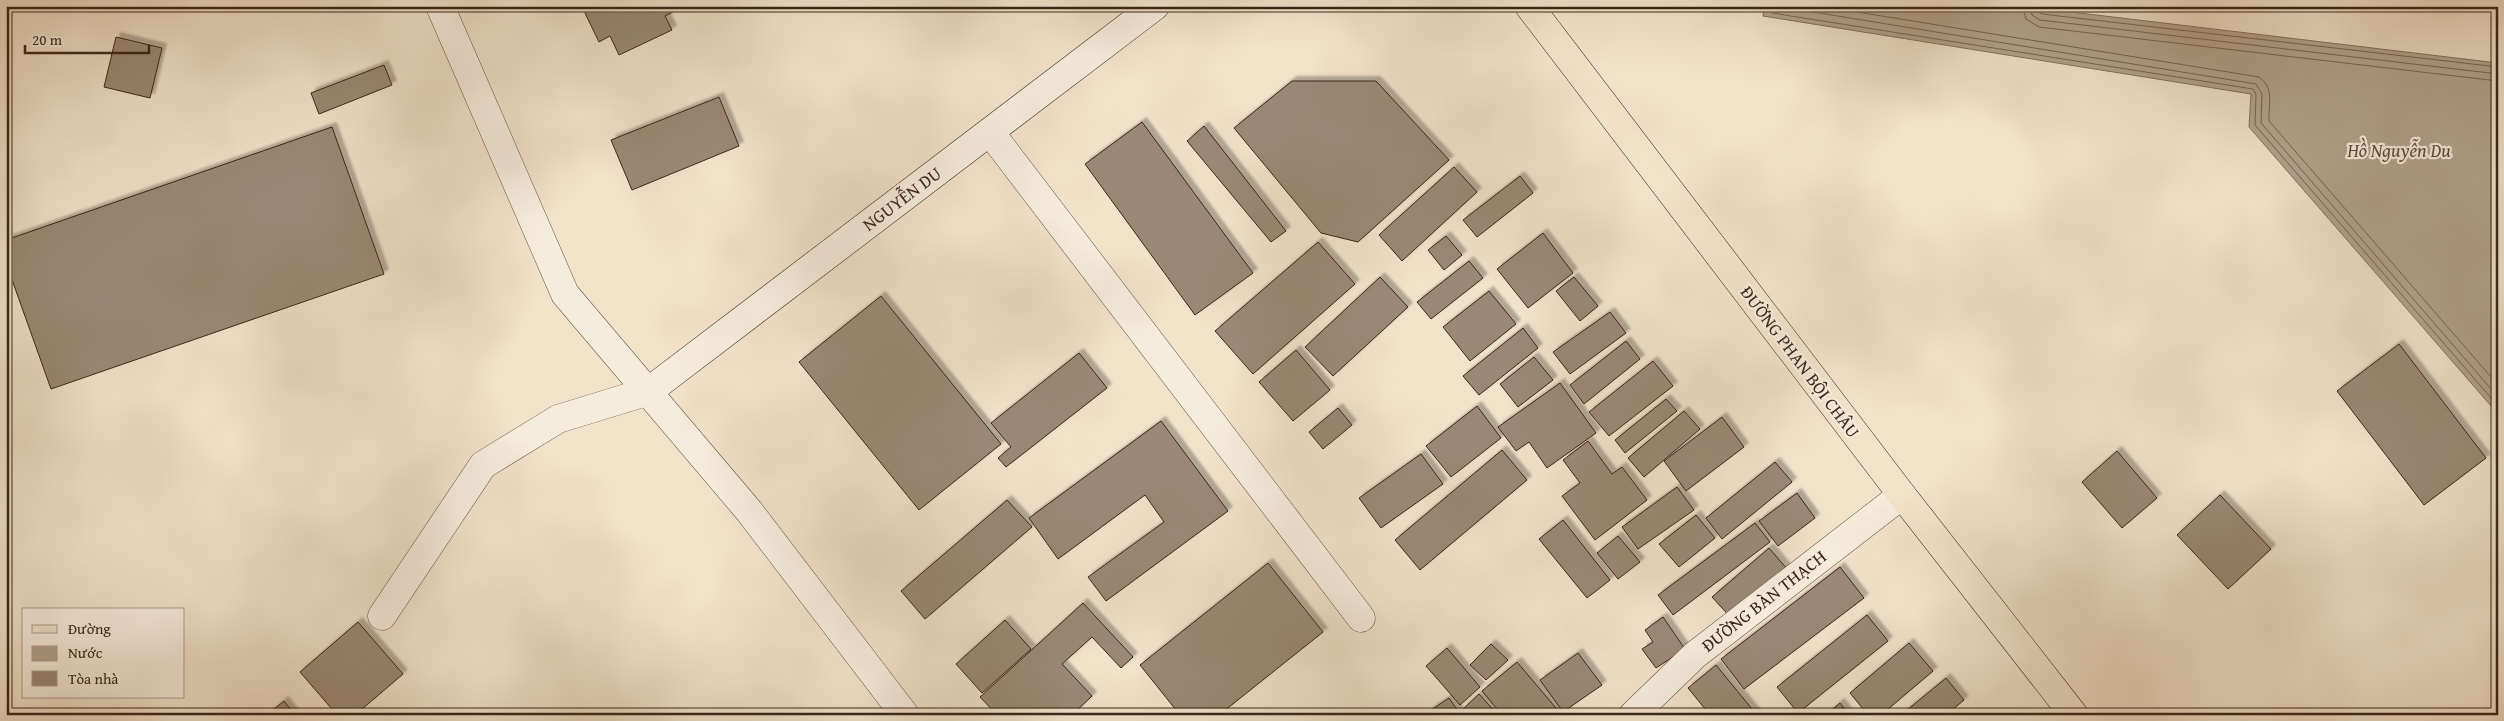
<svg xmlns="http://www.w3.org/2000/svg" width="2504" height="721" font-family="'Gentium Book Plus',serif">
  <defs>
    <filter id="shadow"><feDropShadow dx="4.5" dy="-4.5" stdDeviation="1" flood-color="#0004"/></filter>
  </defs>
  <rect width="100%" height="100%" fill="#f1e2ca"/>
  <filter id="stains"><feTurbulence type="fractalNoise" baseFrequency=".004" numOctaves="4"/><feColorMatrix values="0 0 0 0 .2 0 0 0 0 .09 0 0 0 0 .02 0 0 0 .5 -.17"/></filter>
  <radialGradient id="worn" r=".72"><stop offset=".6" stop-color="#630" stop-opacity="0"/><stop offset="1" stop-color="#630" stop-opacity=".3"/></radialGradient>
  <polygon fill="#b3a28d" stroke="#83705e" points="1765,6 2021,6 2498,63 2498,414 2249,127 2251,94 1763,16"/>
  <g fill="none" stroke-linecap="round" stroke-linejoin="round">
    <g stroke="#776452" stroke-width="1">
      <polyline points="1770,6 1772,13 2253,89 2256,94 2255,125 2498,406"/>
      <polyline points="1776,6 2256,84 2262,94 2261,123 2498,397"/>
      <path d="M 1820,6 L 2259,77 C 2275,88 2268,105 2269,121 L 2498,385"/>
      <polyline points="2022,6 2026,19 2039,27 2498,81"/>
      <polyline points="2030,6 2032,15 2040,20 2498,74"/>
      <polyline points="2036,6 2037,11 2042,14 2498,67"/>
    </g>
  </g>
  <g fill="#9a8875" stroke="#3b2618" filter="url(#shadow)">
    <polygon points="589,6 685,6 665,16 672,30 619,55 610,36 599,42 583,9"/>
    <polygon points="116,37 162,48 150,98 104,87"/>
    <polygon points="384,65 392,85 319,114 311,93"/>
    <polygon points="1292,81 1376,81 1449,160 1358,242 1321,233 1234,128"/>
    <polygon points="719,97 739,146 632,190 611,140"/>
    <polygon points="1142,122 1253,273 1195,315 1085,164"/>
    <polygon points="1204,126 1286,231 1271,242 1187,141"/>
    <polygon points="332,127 384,274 51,389 6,263 6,240"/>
    <polygon points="1454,167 1477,192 1402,261 1379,235"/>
    <polygon points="1520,176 1533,193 1477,237 1463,220"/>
    <polygon points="1543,233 1573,273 1528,308 1497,269"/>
    <polygon points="1446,236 1462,255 1444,270 1428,250"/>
    <polygon points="1318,242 1355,284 1253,374 1215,331"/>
    <polygon points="1469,261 1483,278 1431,319 1417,302"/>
    <polygon points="1380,277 1408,307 1333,376 1305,347"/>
    <polygon points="1574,277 1598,306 1580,321 1556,291"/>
    <polygon points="1489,291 1516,324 1470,361 1443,327"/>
    <polygon points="881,296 1001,444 919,510 799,362"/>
    <polygon points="1610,312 1626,333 1570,374 1553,352"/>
    <polygon points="1523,328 1538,348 1479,395 1463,376"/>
    <polygon points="1626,341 1640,359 1584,404 1570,385"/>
    <polygon points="2399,344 2486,458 2424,505 2337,391"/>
    <polygon points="1296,350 1330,390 1293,421 1259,382"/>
    <polygon points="1079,353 1107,388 1006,467 998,458 1011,447 991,423"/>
    <polygon points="1534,357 1553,380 1518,407 1500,384"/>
    <polygon points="1653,361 1673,386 1609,436 1589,412"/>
    <polygon points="1560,383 1596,433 1547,468 1529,442 1516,451 1498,427"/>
    <polygon points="1666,399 1677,411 1625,453 1615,440"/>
    <polygon points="1477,406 1501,438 1451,477 1426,446"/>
    <polygon points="1338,408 1352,425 1323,449 1309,432"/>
    <polygon points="1684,411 1700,429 1644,477 1628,458"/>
    <polygon points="1722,417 1744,447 1686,491 1664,461"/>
    <polygon points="1161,421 1228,511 1106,601 1088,577 1164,522 1145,495 1058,559 1029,518"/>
    <polygon points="1588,441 1612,474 1622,467 1647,500 1595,540 1562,496 1580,483 1563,460"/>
    <polygon points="1502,450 1527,480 1420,570 1395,540"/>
    <polygon points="2117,451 2157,498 2122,528 2082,482"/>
    <polygon points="1421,454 1443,484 1381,528 1359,498"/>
    <polygon points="1775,462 1792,482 1722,539 1706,518"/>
    <polygon points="1677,487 1694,510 1638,549 1622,527"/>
    <polygon points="1797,493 1815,518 1778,546 1759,521"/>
    <polygon points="2220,495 2271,549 2228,589 2177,535"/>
    <polygon points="1007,500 1032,527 925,619 901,591"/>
    <polygon points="1696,515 1715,538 1679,567 1659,544"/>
    <polygon points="1563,520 1610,580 1587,598 1539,539"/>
    <polygon points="1755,523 1770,542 1673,615 1658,595"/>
    <polygon points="1618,536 1640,562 1618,579 1597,553"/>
    <polygon points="1769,548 1788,570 1732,619 1712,597"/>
    <polygon points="1268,563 1323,632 1219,715 1180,715 1140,665"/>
    <polygon points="1840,567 1864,598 1744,689 1721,659"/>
    <polygon points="1083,603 1133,657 1121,668 1092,637 1062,664 1092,696 1072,715 997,715 980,697"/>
    <polygon points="1867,615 1888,641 1798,713 1777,687"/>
    <polygon points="1663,617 1685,649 1656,668 1642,649 1653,642 1645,630"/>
    <polygon points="1005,620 1031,649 982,693 956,664"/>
    <polygon points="358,622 403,674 355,715 337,715 300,672"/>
    <polygon points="1909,643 1933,671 1881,715 1868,715 1850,693"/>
    <polygon points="1491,644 1508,660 1486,680 1470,665"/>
    <polygon points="1447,648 1480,687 1460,705 1426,666"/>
    <polygon points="1578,653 1602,685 1563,712 1540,680"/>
    <polygon points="1517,662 1562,715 1502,715 1482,691"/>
    <polygon points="1716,665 1757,715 1710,715 1688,688"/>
    <polygon points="1946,678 1964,700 1946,715 1901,715"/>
    <polygon points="1479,694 1498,715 1468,715 1463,709"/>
    <polygon points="1449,698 1461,715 1431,715 1428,712"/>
    <polygon points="284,701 295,715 267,715"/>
    <polygon points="1840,703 1849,715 1826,715"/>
  </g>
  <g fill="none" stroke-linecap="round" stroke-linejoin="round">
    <g stroke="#685544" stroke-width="29">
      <g id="street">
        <polyline points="440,6 565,294 749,511 905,715"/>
        <polyline points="990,132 1361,618"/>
        <polyline points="382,616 483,465 558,419 649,391"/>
        <polyline points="1633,715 1695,655 1902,495"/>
      </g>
    </g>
    <g stroke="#3b2618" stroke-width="29">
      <polyline id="secondary" points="649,391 1155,6"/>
    </g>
    <g stroke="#3b2618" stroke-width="29">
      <polyline id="primary" points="1529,6 1902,495 2074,715"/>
    </g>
    <use href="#street" stroke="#f6ecdd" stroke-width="28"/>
    <use href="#secondary" stroke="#f6ecdd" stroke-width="28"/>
    <use href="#primary" stroke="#f1e2ca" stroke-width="28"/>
  </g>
  <g text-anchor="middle" stroke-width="4.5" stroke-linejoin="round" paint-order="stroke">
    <g font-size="18" fill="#3b2618" stroke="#f6ecdd">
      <text transform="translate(902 199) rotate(-37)" y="6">NGUYỄN DU</text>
      <text transform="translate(1800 362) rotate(53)" y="6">ĐƯỜNG PHAN BỘI CHÂU</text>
      <text transform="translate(1764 601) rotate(-38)" y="6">ĐƯỜNG BÀN THẠCH</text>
    </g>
    <g font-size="19" font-style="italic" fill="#5f4b3b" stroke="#f6ecdd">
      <text x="2399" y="157">Hồ Nguyễn Du</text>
    </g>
  </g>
  <rect width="2504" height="721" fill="none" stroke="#f1e2ca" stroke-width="25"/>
  <rect x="8" y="8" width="2489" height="706" fill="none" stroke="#3b2618" stroke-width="2.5"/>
  <rect x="12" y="12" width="2479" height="696" fill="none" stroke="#3b2618"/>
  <rect x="22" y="608" width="162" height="90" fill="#f6ecdd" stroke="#ab9d8e"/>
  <rect x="32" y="625" width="25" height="8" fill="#f1e2ca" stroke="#ab9d8e"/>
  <text x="68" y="634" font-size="15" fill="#3b2618">Đường</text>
  <rect x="32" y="646" width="25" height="15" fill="#b3a28d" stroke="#ab9d8e"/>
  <text x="68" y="658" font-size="15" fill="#3b2618">Nước</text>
  <rect x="32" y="671" width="25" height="15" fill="#9a8875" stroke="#ab9d8e"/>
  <text x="68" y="684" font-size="15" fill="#3b2618">Tòa nhà</text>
  <path d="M25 45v8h124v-8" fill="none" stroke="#3b2618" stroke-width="2.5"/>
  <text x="32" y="45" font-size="15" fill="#3b2618" stroke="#f6ecdd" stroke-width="4" paint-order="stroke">20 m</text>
  <rect width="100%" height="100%" filter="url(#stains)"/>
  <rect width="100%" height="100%" fill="url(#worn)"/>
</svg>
